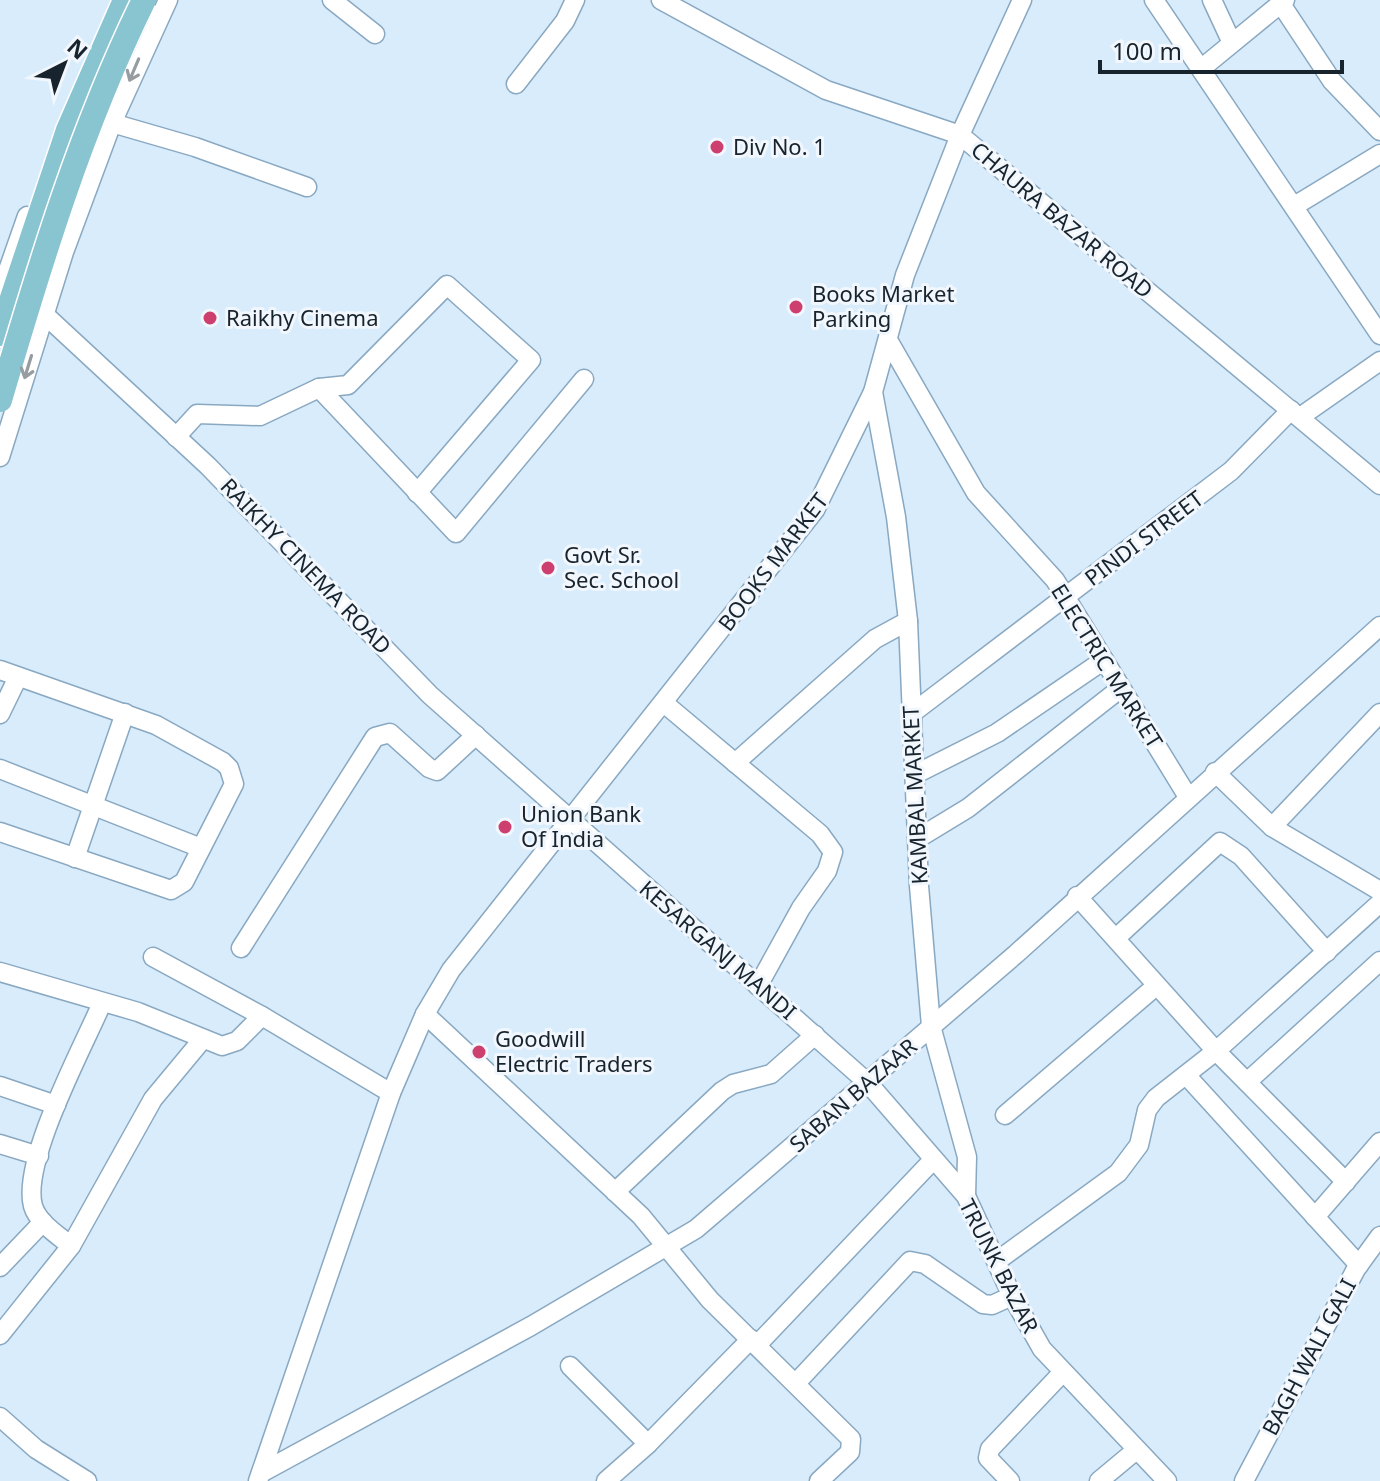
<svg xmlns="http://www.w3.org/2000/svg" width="1380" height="1481" font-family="'Noto Sans',sans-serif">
  <rect width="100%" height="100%" fill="#d8ecfc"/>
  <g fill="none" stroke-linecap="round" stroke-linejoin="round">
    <g stroke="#89a8c1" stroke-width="21">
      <g id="minor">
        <polyline points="332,0 375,34"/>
        <polyline points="661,0 826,90 960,135 1380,485"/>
        <polyline points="1154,0 1380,335"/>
        <polyline points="1212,0 1232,43"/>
        <polyline points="1281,4 1332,81 1380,131"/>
        <polyline points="1202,68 1285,0"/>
        <polyline points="516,84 565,21 575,0"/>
        <polyline points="112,123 195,147 307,187"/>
        <polyline points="1296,205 1380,154"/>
        <polyline points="0,293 27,216"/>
        <polyline points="44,314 208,466 430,695 868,1083 966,1196 1012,1296 1042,1349 1167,1481"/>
        <polyline points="888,340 976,493 1055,580 1188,797"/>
        <polyline points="319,388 456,533 584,379"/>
        <polyline points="873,392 896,517 908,621 919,886 931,1026 967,1157 966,1196"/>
        <polyline points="1300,417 1380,361"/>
        <polyline points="176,437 197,414 260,416 319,388 348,385 447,285 531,360 417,493"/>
        <polyline points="0,457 64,252 112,123 168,0"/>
        <polyline points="0,670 156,725 223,762 229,768 234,784 184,882 171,890 0,832"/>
        <polyline points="665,704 820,834 833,852 827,871 801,908 758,986"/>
        <polyline points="0,714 18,677"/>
        <polyline points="911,714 1231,471 1291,410"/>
        <polyline points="735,763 875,639 908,621"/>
        <polyline points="0,769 201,848"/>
        <polyline points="1215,772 1272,827 1380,891"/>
        <polyline points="914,775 997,733 1104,660"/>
        <polyline points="1272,827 1380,713"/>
        <polyline points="917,839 968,808 1121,688"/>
        <polyline points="75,858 125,713"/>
        <polyline points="1077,896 1216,1051 1346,1182"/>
        <polyline points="1116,938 1220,842 1241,856 1327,952"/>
        <polyline points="241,948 375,737 390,733 429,768 437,771 476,735"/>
        <polyline points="153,957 262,1016 391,1093"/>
        <polyline points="0,972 138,1012 222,1046 237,1041 262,1016"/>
        <polyline points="425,1014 641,1216 710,1300 851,1439 850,1452 819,1481"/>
        <polyline points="1186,1075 1359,1265"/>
        <polyline points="1247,1082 1380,961"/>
        <polyline points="0,1086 56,1105"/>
        <polyline points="1005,1115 1156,986"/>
        <polyline points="0,1144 39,1156"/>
        <polyline points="615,1192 722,1091 733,1084 771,1074 815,1035"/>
        <polyline points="1315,1217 1380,1142"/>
        <polyline points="71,1246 153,1099 202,1040"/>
        <polyline points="997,1261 1118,1173 1139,1145 1147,1110 1156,1098 1216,1051 1380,903"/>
        <polyline points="0,1267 43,1222"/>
        <path d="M 0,1335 L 71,1246 C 58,1235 38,1223 33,1206 C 21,1162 83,1047 102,1003"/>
        <polyline points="757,1345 933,1160"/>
        <polyline points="570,1366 648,1444"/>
        <polyline points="797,1382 910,1261 925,1264 983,1304 992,1305 1012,1296"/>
        <polyline points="0,1417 36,1449 87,1481"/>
        <polyline points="261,1473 531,1326 696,1229 1016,954 1380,626"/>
        <polyline points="258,1481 391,1093 425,1014 451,970 815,510 873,392 905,275 960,135 1022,0"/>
        <polyline points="606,1481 648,1444 751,1339"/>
        <polyline points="1010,1481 988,1458 990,1449 1063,1372"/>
        <polyline points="1099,1481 1135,1451"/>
        <polyline points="1244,1481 1356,1269 1380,1236"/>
      </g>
    </g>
    <g stroke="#fff" stroke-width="27">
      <polyline id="major" points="0,334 68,130 125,0"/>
    </g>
    <use href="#minor" stroke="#fff" stroke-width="18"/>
    <use href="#major" stroke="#89c4d1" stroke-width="24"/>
    <g stroke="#fff" stroke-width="27" stroke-linecap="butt">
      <path id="major-bridge" d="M 0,400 C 40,264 81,128 144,0"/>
    </g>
    <use href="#major-bridge" stroke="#89c4d1" stroke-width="24"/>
  </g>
  <defs><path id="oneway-shaft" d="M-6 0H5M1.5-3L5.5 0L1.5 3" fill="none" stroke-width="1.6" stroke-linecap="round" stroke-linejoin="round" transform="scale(2)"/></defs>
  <g stroke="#979ca0">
    <use href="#oneway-shaft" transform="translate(134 70) rotate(113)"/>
    <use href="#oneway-shaft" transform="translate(28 367) rotate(107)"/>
  </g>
  <g fill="#cc3f6f" stroke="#f1f7fd" stroke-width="3">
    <circle cx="717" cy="147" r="8"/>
    <circle cx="796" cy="307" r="8"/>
    <circle cx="210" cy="318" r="8"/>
    <circle cx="548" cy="568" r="8"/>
    <circle cx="505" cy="827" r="8"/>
    <circle cx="479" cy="1052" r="8"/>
  </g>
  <g text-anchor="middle" stroke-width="6" stroke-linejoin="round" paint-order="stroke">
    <g font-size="22" fill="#17232d" stroke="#f1f7fd" text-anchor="start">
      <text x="733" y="155">Div No. 1</text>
      <text x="812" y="302">Books Market<tspan x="812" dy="25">Parking</tspan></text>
      <text x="226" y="326">Raikhy Cinema</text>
      <text x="564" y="563">Govt Sr.<tspan x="564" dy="25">Sec. School</tspan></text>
      <text x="521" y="822">Union Bank<tspan x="521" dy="25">Of India</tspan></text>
      <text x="495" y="1047">Goodwill<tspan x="495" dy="25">Electric Traders</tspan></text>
    </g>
    <g font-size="22" fill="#17232d" stroke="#f1f7fd">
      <text transform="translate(1062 220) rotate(40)" y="8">CHAURA BAZAR ROAD</text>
      <text transform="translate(1144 538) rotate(-37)" y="8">PINDI STREET</text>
      <text transform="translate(773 562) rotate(-53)" y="8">BOOKS MARKET</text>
      <text transform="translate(306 566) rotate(46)" y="8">RAIKHY CINEMA ROAD</text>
      <text transform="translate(1107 666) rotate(58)" y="8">ELECTRIC MARKET</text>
      <text transform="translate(915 795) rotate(-93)" y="8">KAMBAL MARKET</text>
      <text transform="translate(718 950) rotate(41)" y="8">KESARGANJ MANDI</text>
      <text transform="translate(853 1095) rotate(-41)" y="8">SABAN BAZAAR</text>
      <text transform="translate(999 1266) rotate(63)" y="8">TRUNK BAZAR</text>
      <text transform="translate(1309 1357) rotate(-62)" y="8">BAGH WALI GALI</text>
    </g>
  </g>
  <g transform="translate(64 64) rotate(42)" stroke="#f1f7fd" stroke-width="6" paint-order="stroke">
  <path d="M0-6L14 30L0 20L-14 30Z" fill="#17232d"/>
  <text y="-12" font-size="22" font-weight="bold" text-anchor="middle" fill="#17232d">N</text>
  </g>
  <path d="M1100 60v12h242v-12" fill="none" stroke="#17232d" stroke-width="4"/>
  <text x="1112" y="60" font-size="24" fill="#17232d" stroke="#f1f7fd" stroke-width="6" paint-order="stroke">100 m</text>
</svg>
